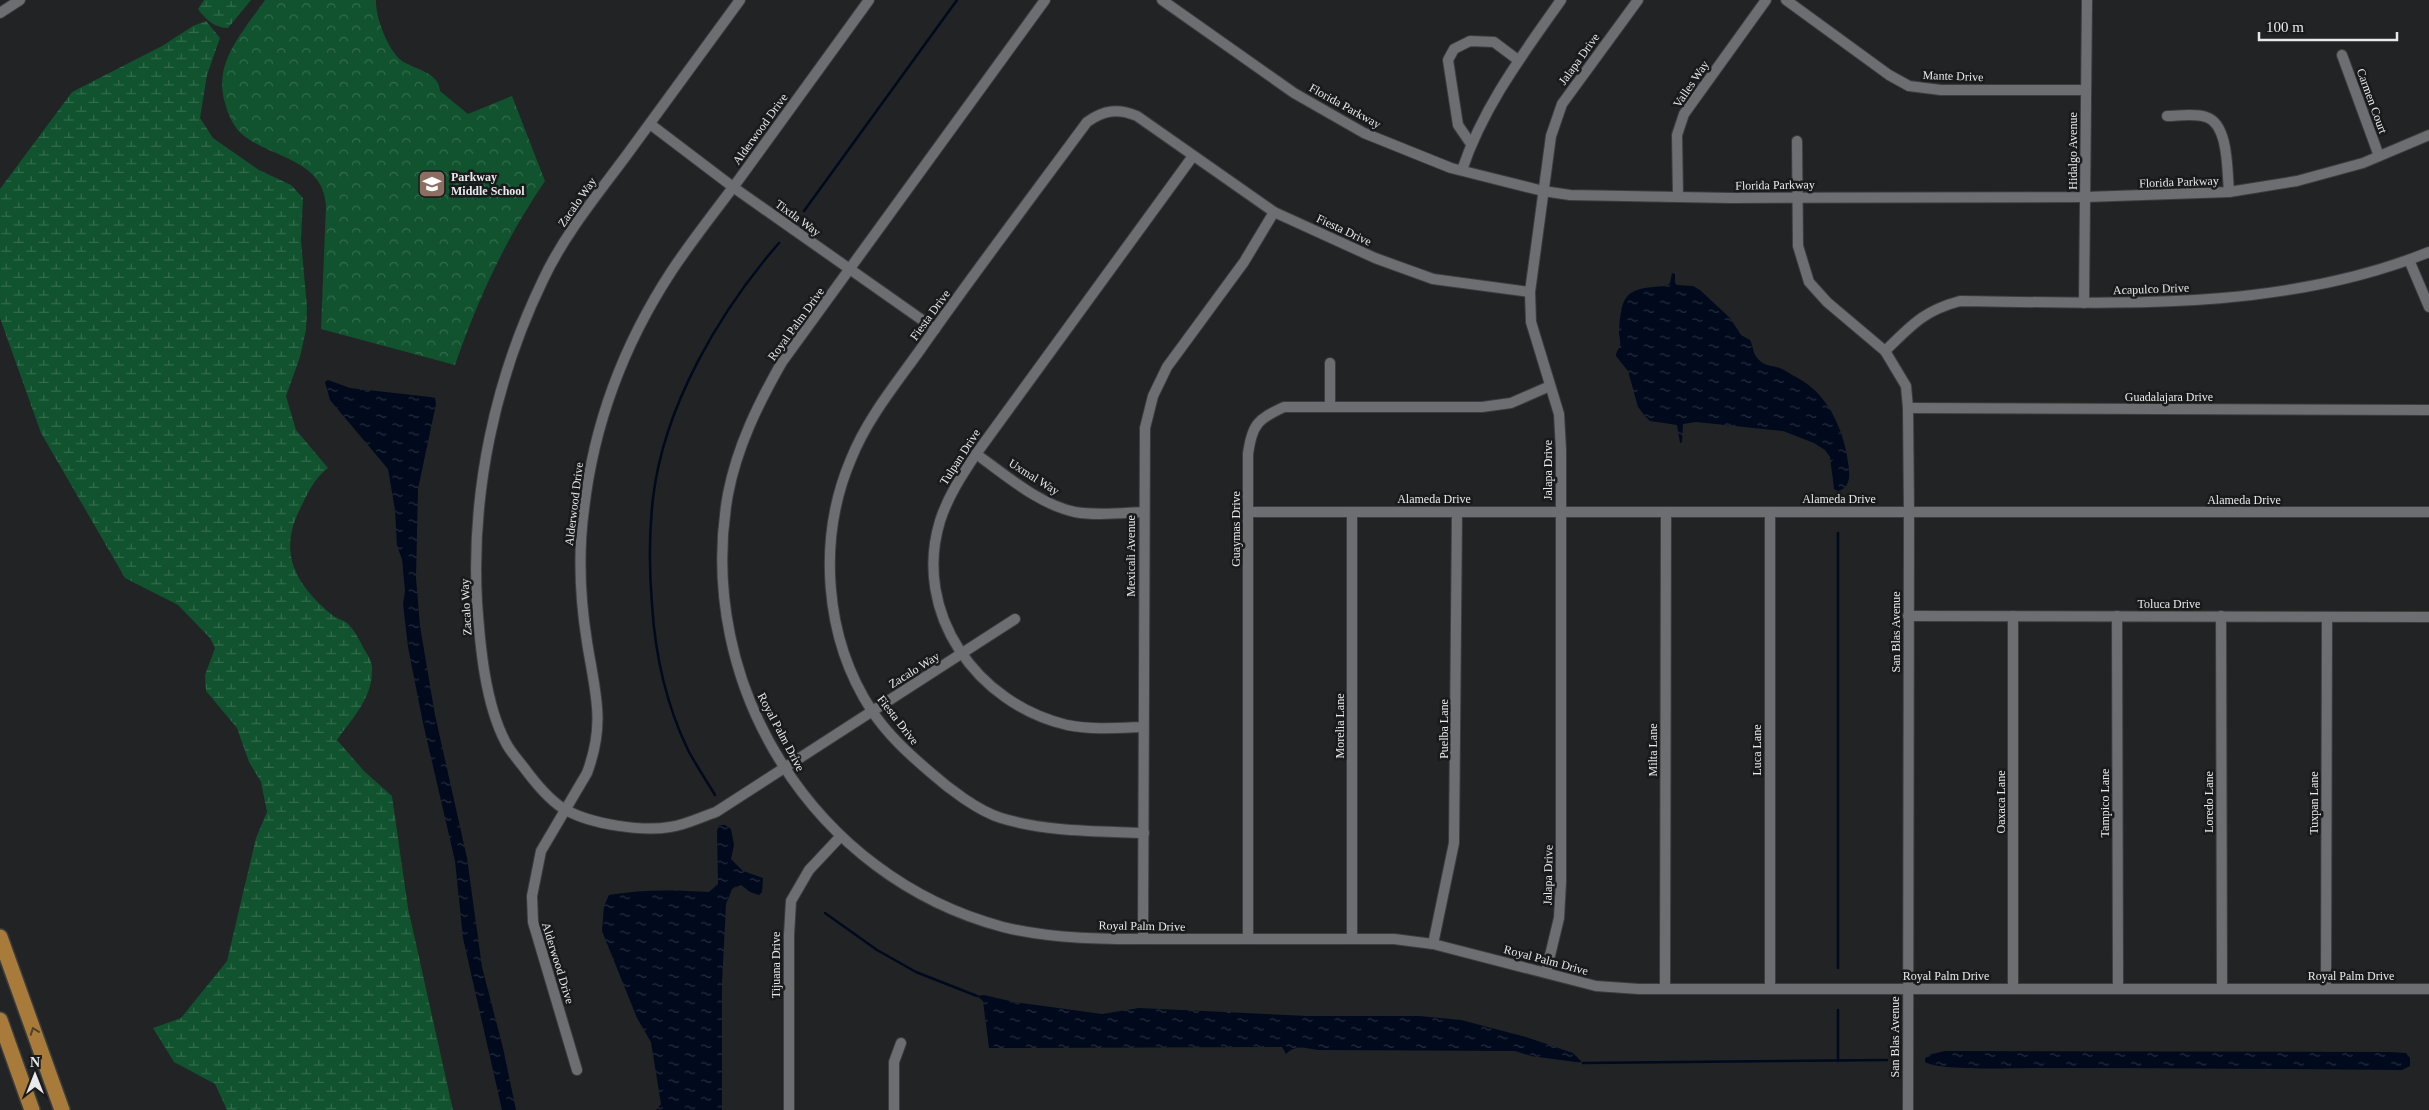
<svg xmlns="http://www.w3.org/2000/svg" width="2429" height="1110" font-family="Georgia,serif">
  <defs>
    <pattern id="wetland-marsh" width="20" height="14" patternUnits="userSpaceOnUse" patternTransform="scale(1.25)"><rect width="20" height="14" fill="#10532e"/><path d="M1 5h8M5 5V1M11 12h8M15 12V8" fill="none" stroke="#336c4c"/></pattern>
    <pattern id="park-crowns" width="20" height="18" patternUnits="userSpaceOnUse" patternTransform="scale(1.25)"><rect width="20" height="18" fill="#10532e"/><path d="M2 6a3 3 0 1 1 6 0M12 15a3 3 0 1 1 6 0" fill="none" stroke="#336c4c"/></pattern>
    <pattern id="water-ripples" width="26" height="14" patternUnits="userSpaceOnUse" patternTransform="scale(1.25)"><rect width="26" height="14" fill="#000a1c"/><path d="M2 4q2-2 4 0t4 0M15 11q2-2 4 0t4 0" fill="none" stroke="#252e3d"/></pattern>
  </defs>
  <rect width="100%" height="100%" fill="#212325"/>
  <g fill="url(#wetland-marsh)">
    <path d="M 204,0 L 251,0 L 228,28 C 215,28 206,20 198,9 Z"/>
    <path d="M 206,21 L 220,38 L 207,75 L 200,118 L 213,138 L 259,170 L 291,185 L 303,198 L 301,240 L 307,308 L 306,330 L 300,357 L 286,396 L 296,430 L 328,468 C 313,479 307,495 299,511 C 278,555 297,585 331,614 C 336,619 346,620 350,626 C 356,633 360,641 364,649 C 368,655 373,663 372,670 C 372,699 353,717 337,740 L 364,771 L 392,796 L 408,908 L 453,1110 L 227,1110 L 215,1084 L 174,1062 L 153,1028 L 181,1018 L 227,961 L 256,838 L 267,812 L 261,782 L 249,762 L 237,728 L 206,691 L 205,675 L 215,648 L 210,638 L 178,605 L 125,578 L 41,433 L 0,318 L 0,189 L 72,92 L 162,46 L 193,26 Z"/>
  </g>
  <path fill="url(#park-crowns)" d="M 265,0 L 376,0 C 375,16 388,51 402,61 C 414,69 439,72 440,91 L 468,114 L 512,96 L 545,181 C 506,238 478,299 455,365 L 321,329 L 326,206 C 324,160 273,158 244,136 C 234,128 228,115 225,103 C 221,90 221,75 226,62 C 234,40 252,19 265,0 Z"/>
  <g fill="url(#water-ripples)">
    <path d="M 1672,273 L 1675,274 L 1675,283 L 1677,285 L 1693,286 L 1700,290 L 1730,318 L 1741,335 L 1750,340 C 1754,348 1752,353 1759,360 C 1765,366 1769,365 1776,367 C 1783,368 1790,374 1796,377 C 1830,394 1846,435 1849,470 C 1850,479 1848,489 1838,491 L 1834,489 L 1830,457 L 1825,450 L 1814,443 L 1783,431 L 1696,422 L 1683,424 L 1682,442 L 1680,443 L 1677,425 L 1650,421 L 1645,416 L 1638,407 L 1628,371 L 1616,356 C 1616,351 1619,349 1620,345 C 1621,341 1619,337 1619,333 C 1621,293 1626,288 1666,286 L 1670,283 Z"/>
    <polygon points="328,380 350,388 430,397 435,398 436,404 418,489 416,578 420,626 435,715 467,858 482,967 503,1048 516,1110 502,1110 463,938 455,861 423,723 408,647 403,604 405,591 402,559 397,546 395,510 388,469 330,400 325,382"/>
    <path d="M 719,825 L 725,825 L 731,829 L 734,845 L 731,859 L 743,871 L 763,878 L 762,892 L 759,895 L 750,892 L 741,885 L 732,889 L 726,904 L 722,983 L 722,1110 L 656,1110 L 661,1104 L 651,1042 L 637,1018 L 602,931 L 604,906 L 609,895 C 643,889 676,890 709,892 L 718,884 L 717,831 Z"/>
    <path d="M 984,995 L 1014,1002 L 1102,1014 L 1139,1008 L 1308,1016 L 1419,1016 L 1461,1020 L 1526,1037 L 1573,1053 L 1583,1063 L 1531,1056 L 1515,1051 L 1318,1050 C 1305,1048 1296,1044 1286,1054 L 1282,1047 L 989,1048 L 983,1001 L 977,996 Z"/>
    <path d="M 1945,1051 L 2390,1052 L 2406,1053 L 2410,1058 L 2410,1066 L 2402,1070 C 2279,1069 2157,1068 2034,1068 C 2014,1068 1939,1071 1925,1062 L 1925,1059 L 1928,1055 Z"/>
  </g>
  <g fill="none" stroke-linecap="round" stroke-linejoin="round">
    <g stroke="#000a1c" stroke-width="2.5">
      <polyline points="804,211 957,0"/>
      <polyline points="1838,533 1838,968"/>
      <path d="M 715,795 C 706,780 696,765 688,750 C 666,704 655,654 652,604 C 649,568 649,533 653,498 C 664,406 719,312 779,243"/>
      <polyline points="825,913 877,950 916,972 977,996"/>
      <polyline points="1838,1010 1838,1061"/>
      <polyline points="1583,1063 1887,1060"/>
    </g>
    <g stroke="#3c3d3f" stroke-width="12">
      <g id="minor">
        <path d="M 740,0 C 702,52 664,104 626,156 C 597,195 564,235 543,280 C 495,379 471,492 477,602 C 480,645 485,704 506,743 C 511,753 521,763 528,773 C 538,786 551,802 566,810 C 591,824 642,832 670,827 C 686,825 701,817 716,812 L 1015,619"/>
        <path d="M 1045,0 L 782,362 C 758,404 737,447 728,494 C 694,685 814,877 1003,927 C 1059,941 1121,939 1178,939 C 1250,939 1322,939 1394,939 L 1433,944 L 1596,986 L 1639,989 L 2429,989"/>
        <polyline points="1162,0 1294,93 1364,133 1451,168 1543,191 1570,195 1731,198 2086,197 2229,192 2297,181 2363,163 2429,135"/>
        <polyline points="1786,0 1889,75 1909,86 1941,90 2086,90"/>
        <polyline points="0,13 20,0"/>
        <polyline points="2342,55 2379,156"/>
        <path d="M 2167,116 C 2178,116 2195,113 2206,117 C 2229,124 2227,171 2229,192"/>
        <polyline points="650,124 733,187 935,329"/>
        <polyline points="1797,141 1798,246 1809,282 1827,302 1885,351 1906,386 1908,408 1909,512 1908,1110"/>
        <polyline points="1471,144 1458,125 1448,60 1454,49 1470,41 1494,42 1518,60"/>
        <path d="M 1462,170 C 1483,107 1523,54 1561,0"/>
        <polyline points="1678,196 1677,135 1684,114 1766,0"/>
        <polyline points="2409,260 2429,307"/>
        <polyline points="2084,303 2087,0"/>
        <path d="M 1885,351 C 1912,325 1923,311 1960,301 C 2118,303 2280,312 2429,252"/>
        <polyline points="1330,407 1330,363"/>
        <polyline points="1908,408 2429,410"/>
        <path d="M 976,454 C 1006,475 1038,504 1075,512 C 1097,516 1121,513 1144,512"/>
        <polyline points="1249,512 2429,512"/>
        <polyline points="1770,512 1770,989"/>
        <polyline points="1908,616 2429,617"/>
        <polyline points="2013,616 2013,989"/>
        <polyline points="2117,616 2118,989"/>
        <polyline points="2221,616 2222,988"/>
        <path d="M 1142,727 C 1118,728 1091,730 1067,725 C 977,704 912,613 940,521 C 948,496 962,475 976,454 L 1193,156"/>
        <path d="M 1144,833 C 1096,831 1047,832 1001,818 C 978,811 948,788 930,772 C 909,754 888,735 872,711 C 824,638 817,539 851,459 C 867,419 895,385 920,350 C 974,273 1031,198 1087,122 C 1104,110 1118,108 1137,116 L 1274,212 L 1375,258 L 1433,279 L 1530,292"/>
        <polyline points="1143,939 1145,428 1153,396 1167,367 1244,262 1274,212"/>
        <path d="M 1248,939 L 1248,454 C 1252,424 1258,419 1284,407 L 1482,407 L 1511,403 L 1550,386"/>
        <polyline points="1352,939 1352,512"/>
        <polyline points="1433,944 1454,843 1457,512"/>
        <polyline points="1546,972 1559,918 1561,882 1561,450 1559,414 1531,322 1530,292 1551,136 1562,104 1638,0"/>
        <polyline points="1665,988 1666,512"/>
        <polyline points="2326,989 2327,618"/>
        <path d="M 577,1070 L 533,922 L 532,896 L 541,851 L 587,773 C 606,722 595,693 587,642 C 580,598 578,553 584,509 C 594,423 624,344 671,272 C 692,240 717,209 740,178 C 783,119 826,59 869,0"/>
        <polyline points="789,1110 789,935 791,901 809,870 840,837"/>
        <polyline points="894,1110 894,1062 901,1043"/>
      </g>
    </g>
    <g stroke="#3c3d3f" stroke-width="18">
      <g id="highway">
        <polyline points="0,937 62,1110"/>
        <polyline points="0,1020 32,1110"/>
      </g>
    </g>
    <use href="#minor" stroke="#6c6e71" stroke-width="10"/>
    <use href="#highway" stroke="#a97b3a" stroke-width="15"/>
  </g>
  <defs><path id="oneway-chevron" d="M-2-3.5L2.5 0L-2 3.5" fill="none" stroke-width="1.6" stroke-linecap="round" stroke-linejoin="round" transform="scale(1.25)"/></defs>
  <use stroke="#524127" href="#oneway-chevron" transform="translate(34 1031) rotate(-110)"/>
  <defs>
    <g id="school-square" transform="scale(1.4375)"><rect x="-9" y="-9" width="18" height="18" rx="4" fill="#8d6e63" stroke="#181a1b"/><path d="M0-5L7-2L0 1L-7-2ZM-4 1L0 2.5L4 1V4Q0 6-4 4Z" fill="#fff"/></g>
  </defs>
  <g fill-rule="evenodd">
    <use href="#school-square" x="432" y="184"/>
  </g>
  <g text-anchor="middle" stroke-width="5" stroke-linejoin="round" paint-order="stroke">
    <g font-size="12" fill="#e8e9eb" stroke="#181a1b">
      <text transform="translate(1579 59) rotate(-54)" y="4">Jalapa Drive</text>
      <text transform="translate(1953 76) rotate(2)" y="4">Mante Drive</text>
      <text transform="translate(1691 84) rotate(-56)" y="4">Valles Way</text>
      <text transform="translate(2372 101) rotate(70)" y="4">Carmen Court</text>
      <text transform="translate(1345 106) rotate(29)" y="4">Florida Parkway</text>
      <text transform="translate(760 129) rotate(-54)" y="4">Alderwood Drive</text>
      <text transform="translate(2073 151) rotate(-90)" y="4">Hidalgo Avenue</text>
      <text transform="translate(2179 182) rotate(-2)" y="4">Florida Parkway</text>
      <text transform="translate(1775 185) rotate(-1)" y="4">Florida Parkway</text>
      <text transform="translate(577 202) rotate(-55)" y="4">Zacalo Way</text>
      <text transform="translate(798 218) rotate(36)" y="4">Tixtla Way</text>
      <text transform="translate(1344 230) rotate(25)" y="4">Fiesta Drive</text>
      <text transform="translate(2151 289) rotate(-2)" y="4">Acapulco Drive</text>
      <text transform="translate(930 315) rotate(-54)" y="4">Fiesta Drive</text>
      <text transform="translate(796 324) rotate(-54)" y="4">Royal Palm Drive</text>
      <text x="2169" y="401">Guadalajara Drive</text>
      <text transform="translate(960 457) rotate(-57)" y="4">Tulpan Drive</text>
      <text transform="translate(1548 470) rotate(-90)" y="4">Jalapa Drive</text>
      <text transform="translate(1034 477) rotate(32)" y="4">Uxmal Way</text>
      <text x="1434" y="503">Alameda Drive</text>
      <text x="1839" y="503">Alameda Drive</text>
      <text x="2244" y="504">Alameda Drive</text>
      <text transform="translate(574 504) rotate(-83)" y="4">Alderwood Drive</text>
      <text transform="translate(1236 529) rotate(-90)" y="4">Guaymas Drive</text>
      <text transform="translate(1131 556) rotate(-90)" y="4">Mexicali Avenue</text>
      <text x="2169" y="608">Toluca Drive</text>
      <text transform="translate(466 607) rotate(-93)" y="4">Zacalo Way</text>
      <text transform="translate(1896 632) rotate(-90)" y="4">San Blas Avenue</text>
      <text transform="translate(914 670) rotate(-32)" y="4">Zacalo Way</text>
      <text transform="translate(898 720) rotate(52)" y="4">Fiesta Drive</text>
      <text transform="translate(1340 726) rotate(-90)" y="4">Morelia Lane</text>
      <text transform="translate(1444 729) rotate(-90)" y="4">Puelba Lane</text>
      <text transform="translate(781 732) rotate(62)" y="4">Royal Palm Drive</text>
      <text transform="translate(1653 750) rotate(-90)" y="4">Milta Lane</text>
      <text transform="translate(1757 750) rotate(-90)" y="4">Luca Lane</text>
      <text transform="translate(2001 802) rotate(-90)" y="4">Oaxaca Lane</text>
      <text transform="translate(2209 802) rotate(-90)" y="4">Loredo Lane</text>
      <text transform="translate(2105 803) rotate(-90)" y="4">Tampico Lane</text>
      <text transform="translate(2314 803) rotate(-90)" y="4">Tuxpan Lane</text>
      <text transform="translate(1548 875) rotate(-89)" y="4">Jalapa Drive</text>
      <text transform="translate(1142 926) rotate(1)" y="4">Royal Palm Drive</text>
      <text transform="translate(1546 960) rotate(15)" y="4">Royal Palm Drive</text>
      <text transform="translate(558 963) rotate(73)" y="4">Alderwood Drive</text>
      <text transform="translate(776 965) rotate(-90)" y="4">Tijuana Drive</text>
      <text x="1946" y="980">Royal Palm Drive</text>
      <text x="2351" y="980">Royal Palm Drive</text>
      <text transform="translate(1895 1037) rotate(-90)" y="4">San Blas Avenue</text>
    </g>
    <g font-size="12" font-weight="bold" fill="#e8e9eb" stroke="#181a1b" text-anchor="start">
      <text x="451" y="181">Parkway<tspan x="451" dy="14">Middle School</tspan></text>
    </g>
  </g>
  <g transform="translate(35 1075)" stroke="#181a1b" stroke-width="4" paint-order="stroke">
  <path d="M0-4L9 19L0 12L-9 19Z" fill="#e8e9eb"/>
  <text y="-8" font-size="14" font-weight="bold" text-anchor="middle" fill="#e8e9eb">N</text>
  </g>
  <path d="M2259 32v8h138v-8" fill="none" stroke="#e8e9eb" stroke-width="2.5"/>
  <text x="2266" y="32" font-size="15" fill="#e8e9eb" stroke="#181a1b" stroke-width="4" paint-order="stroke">100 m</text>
</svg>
